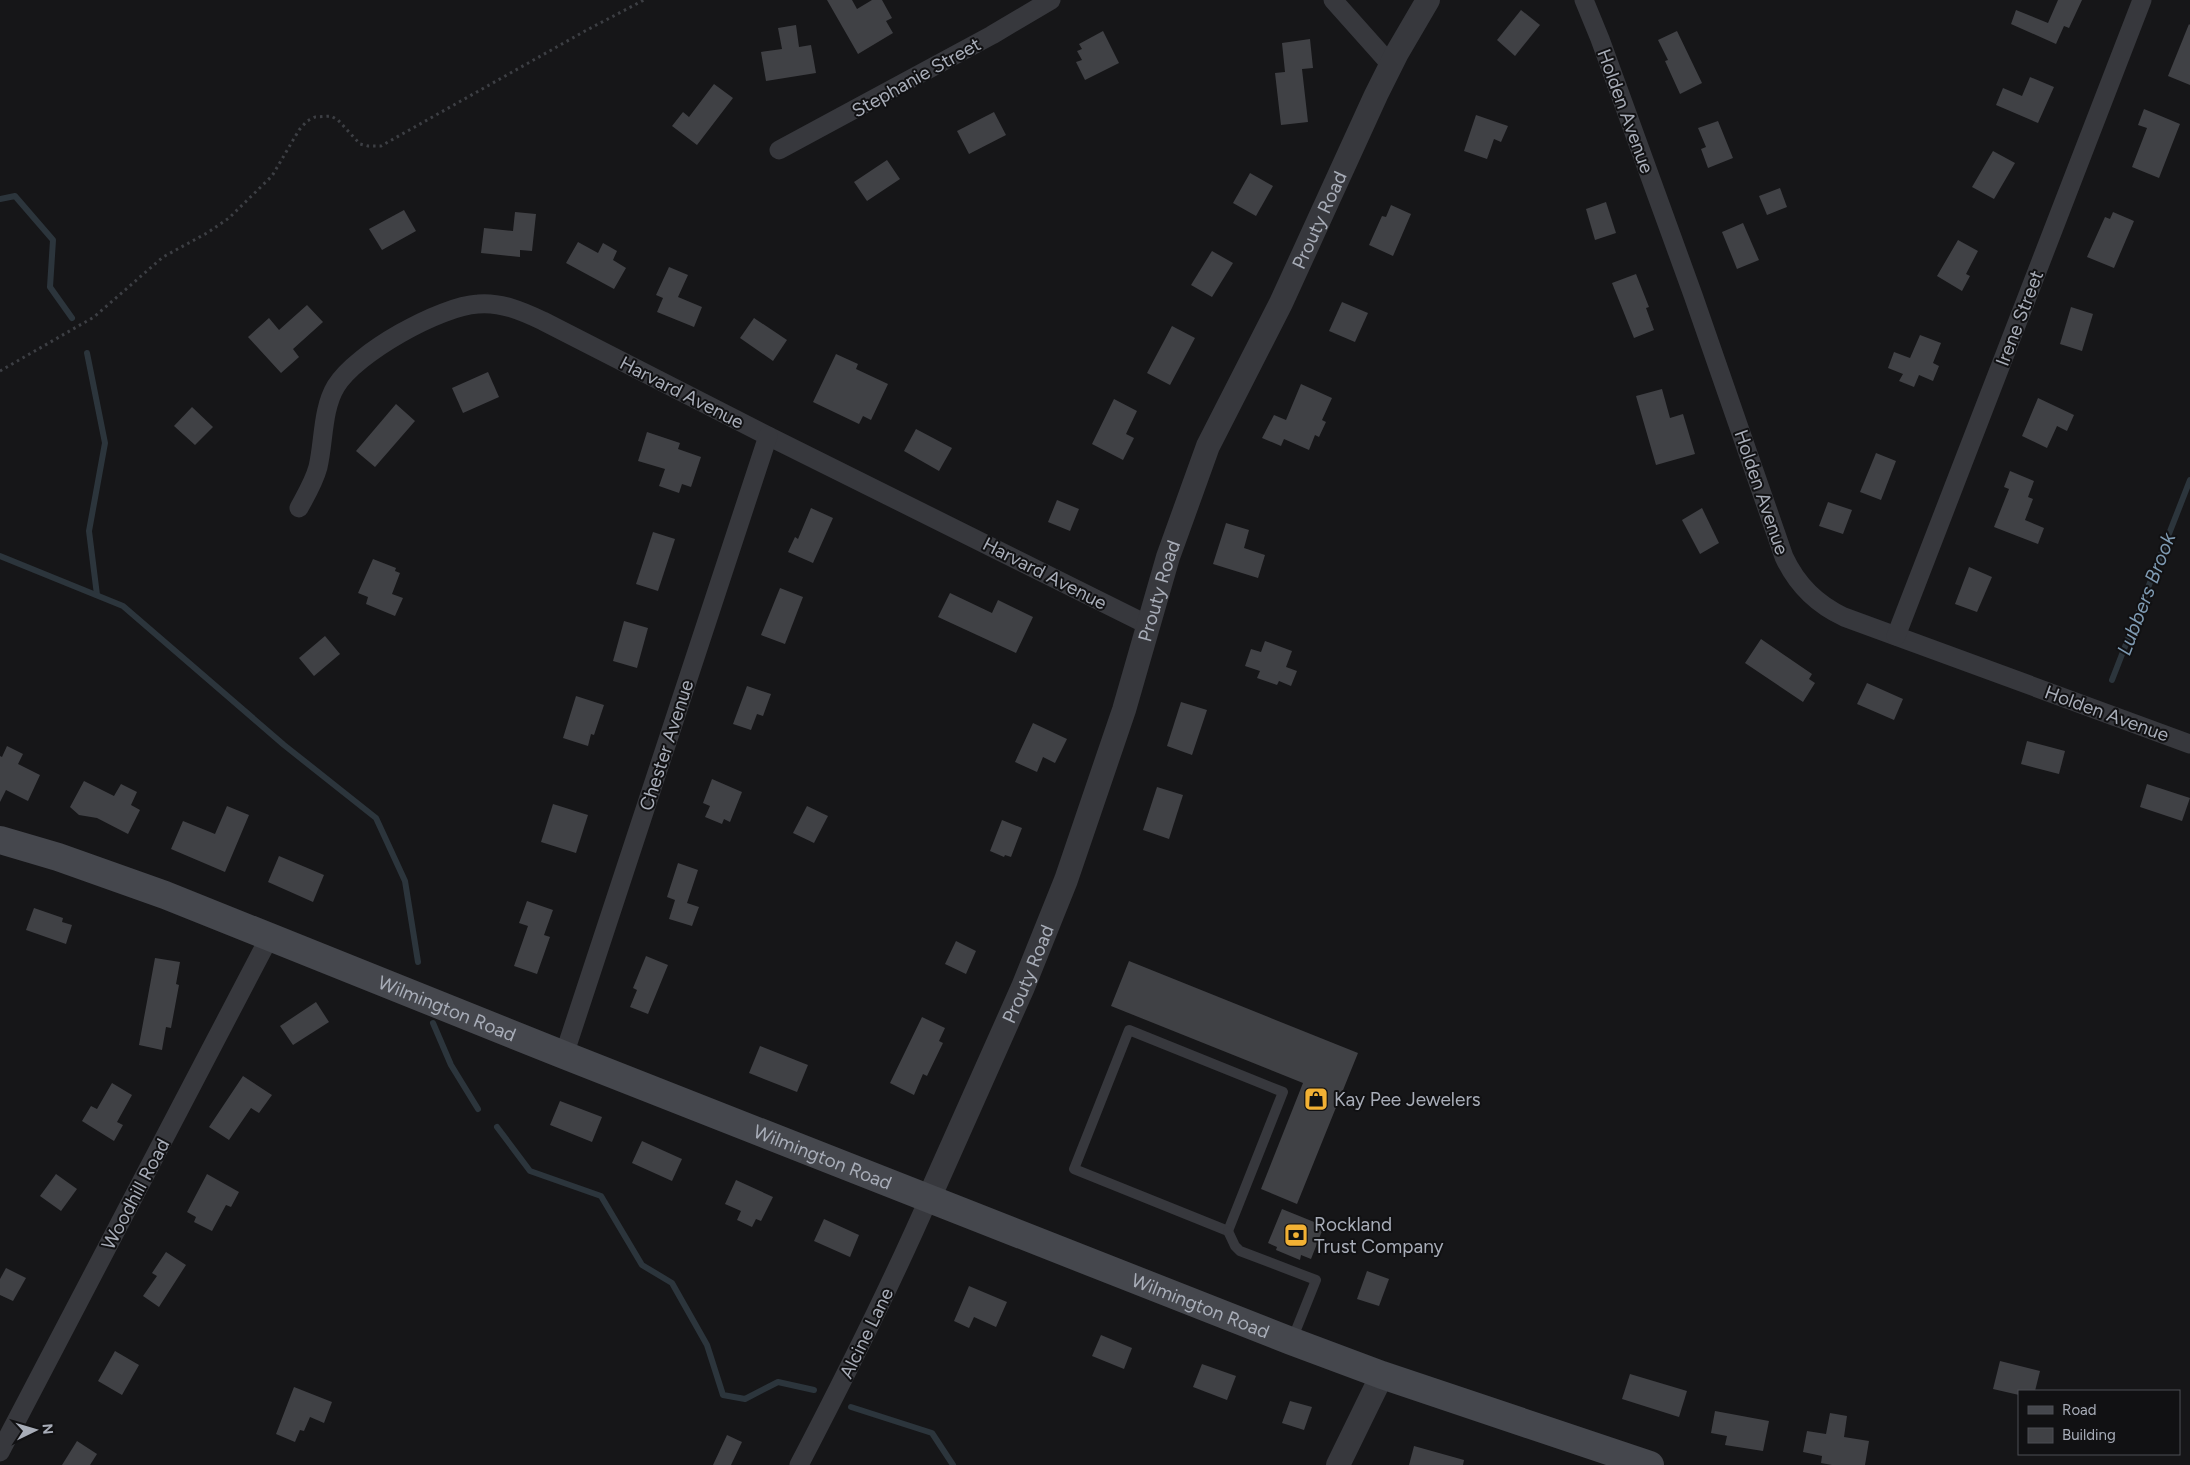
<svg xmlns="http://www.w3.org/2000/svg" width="2190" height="1465" font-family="Figtree,sans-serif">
  <rect width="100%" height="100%" fill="#161618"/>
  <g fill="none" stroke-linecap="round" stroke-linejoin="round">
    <g stroke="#2c353c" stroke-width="6">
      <polyline points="0,199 15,196 53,240 50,287 72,318"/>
      <polyline points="87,353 105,443 89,531 97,595"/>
      <polyline points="0,556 123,606 284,745 376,818 405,881 418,962"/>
      <polyline points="2112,680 2190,480"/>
      <polyline points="433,1023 451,1065 478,1109"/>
      <polyline points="497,1127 530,1171 601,1196 642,1265 672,1283 707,1345 723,1395 745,1399 778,1382 814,1390"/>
      <polyline points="851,1407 932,1433 953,1465"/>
    </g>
  </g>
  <g fill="#404145">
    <polygon points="827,0 852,0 857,9 872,0 882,0 892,18 886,21 893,33 858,54"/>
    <polygon points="2058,0 2082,0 2069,28 2064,26 2056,44 2011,24 2016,10 2048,23"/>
    <polygon points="1521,10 1540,25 1515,56 1497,40"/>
    <polygon points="2189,24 2190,25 2190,85 2168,76"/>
    <polygon points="796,25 799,47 811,45 816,73 766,81 761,52 782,49 778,28"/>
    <polygon points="1103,31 1119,63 1085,80 1076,62 1082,60 1077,51 1082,49 1079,44"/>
    <polygon points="1677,31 1702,83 1680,94 1665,61 1668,60 1658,40"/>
    <polygon points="1310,39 1313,68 1302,69 1308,122 1281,125 1275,73 1285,72 1282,43"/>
    <polygon points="2030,77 2054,87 2038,123 1996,105 2003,88 2022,96"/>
    <polygon points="714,84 733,98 697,145 672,126 683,112 689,117"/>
    <polygon points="2144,109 2180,124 2159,178 2132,167 2147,128 2138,125"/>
    <polygon points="994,112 1006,135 969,154 957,131"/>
    <polygon points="1476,115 1508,126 1501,142 1494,139 1487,159 1464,151"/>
    <polygon points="1718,121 1733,158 1708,168 1701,149 1706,147 1698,128"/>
    <polygon points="1993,151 2015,163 1994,199 1972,187"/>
    <polygon points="887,160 900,179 867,201 854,182"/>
    <polygon points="1250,173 1273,186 1256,216 1233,203"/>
    <polygon points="1780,188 1787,207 1767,215 1759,196"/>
    <polygon points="1606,202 1616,233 1595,240 1586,209"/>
    <polygon points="1391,205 1411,214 1393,256 1369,245 1382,216 1386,217"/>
    <polygon points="404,210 416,231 382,250 369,229"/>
    <polygon points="515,212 536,214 532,251 520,250 520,257 481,253 484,228 513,231"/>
    <polygon points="2113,212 2134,221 2114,268 2087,257 2105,217 2110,219"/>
    <polygon points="1743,223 1759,260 1737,269 1722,232"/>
    <polygon points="1958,240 1978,251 1966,274 1970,276 1962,291 1937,276"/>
    <polygon points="578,242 598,253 603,243 617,251 613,260 626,268 614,289 566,263"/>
    <polygon points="1212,251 1233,263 1212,297 1191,285"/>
    <polygon points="669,267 688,275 678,297 702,307 694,327 657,312 663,298 656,295"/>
    <polygon points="1636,274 1649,307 1646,308 1654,330 1634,338 1612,283"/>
    <polygon points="1342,302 1368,313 1355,342 1329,331"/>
    <polygon points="307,305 323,322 293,349 299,357 281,373 248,337 269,318 279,330"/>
    <polygon points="2071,307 2093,314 2082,351 2060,344"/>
    <polygon points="754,318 787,340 773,361 740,338"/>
    <polygon points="1172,326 1195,338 1170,385 1147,373"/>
    <polygon points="1920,335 1941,343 1933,363 1939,366 1933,381 1919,375 1914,387 1899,381 1903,374 1888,368 1894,352 1910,358"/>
    <polygon points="836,354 858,364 856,369 888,384 871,420 863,416 859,424 813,402"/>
    <polygon points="488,372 499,397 463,413 452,388"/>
    <polygon points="1301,384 1332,398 1322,420 1326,422 1319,437 1315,435 1309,450 1284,439 1281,446 1262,438 1274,415 1286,420"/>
    <polygon points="1662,389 1670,418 1683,414 1695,454 1656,465 1636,396"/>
    <polygon points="2038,398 2074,415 2067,431 2057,426 2047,448 2022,436"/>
    <polygon points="1114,399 1137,411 1126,434 1134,438 1123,460 1092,444"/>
    <polygon points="396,404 415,421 375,467 356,451"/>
    <polygon points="192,407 213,427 195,445 174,426"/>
    <polygon points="916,429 952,448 939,471 904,451"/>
    <polygon points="647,432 680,443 678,449 701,457 691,487 682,484 679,493 659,486 665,469 638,461"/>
    <polygon points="1876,453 1896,461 1881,500 1860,492"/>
    <polygon points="2010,471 2034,481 2028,497 2033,499 2025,520 2044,528 2038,544 1994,527 2009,489 2004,487"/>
    <polygon points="1057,500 1079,509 1070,531 1048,522"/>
    <polygon points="1828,502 1852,510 1843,534 1819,526"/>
    <polygon points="811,508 833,518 813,563 788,552 795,537 798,539"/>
    <polygon points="1702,508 1719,543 1700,554 1682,520"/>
    <polygon points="1226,523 1249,530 1244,548 1265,555 1258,578 1213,564"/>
    <polygon points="653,532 675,539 658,591 636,584"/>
    <polygon points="373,559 396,568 395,571 400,573 392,594 403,598 395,616 366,604 368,597 358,593"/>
    <polygon points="1969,567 1992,577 1977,612 1955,604"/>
    <polygon points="780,588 803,597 785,644 761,635"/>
    <polygon points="950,593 992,613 998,600 1033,617 1016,653 938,617"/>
    <polygon points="624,621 648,628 637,668 613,661"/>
    <polygon points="325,636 340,654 314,676 299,658"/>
    <polygon points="1761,639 1812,674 1809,679 1815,683 1803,702 1745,663"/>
    <polygon points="1265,641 1292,651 1286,667 1297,671 1291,686 1279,681 1277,685 1257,678 1260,671 1245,666 1251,649 1261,652"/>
    <polygon points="1867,683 1903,699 1894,720 1857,704"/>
    <polygon points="747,686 771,694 763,716 757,714 751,730 733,724"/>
    <polygon points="576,696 604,705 594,735 591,734 588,746 563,738"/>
    <polygon points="1181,702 1207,710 1192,755 1167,746"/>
    <polygon points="1033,723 1067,739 1055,763 1043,757 1037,772 1015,762"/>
    <polygon points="2027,741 2065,751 2059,774 2021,764"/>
    <polygon points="7,746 23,754 18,764 40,775 28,801 6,790 0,802 0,756 2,757"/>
    <polygon points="712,779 742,792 730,822 724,819 722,824 705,817 710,806 703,803"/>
    <polygon points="84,781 114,796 121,784 137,792 131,805 140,810 128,834 97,818 79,815 70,807"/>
    <polygon points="2147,784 2190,798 2182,821 2140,807"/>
    <polygon points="1157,787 1183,795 1169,839 1143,830"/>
    <polygon points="553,804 588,815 576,853 541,842"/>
    <polygon points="227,806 249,815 225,872 171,849 183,821 215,834"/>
    <polygon points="807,806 828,816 814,843 793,833"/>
    <polygon points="1002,820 1022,828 1011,857 1005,855 1004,857 990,851"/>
    <polygon points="279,856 324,875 313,902 268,882"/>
    <polygon points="678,863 698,870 687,903 699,907 692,926 669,919 675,900 667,897"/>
    <polygon points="527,901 553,910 544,935 550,937 537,974 514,966 528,926 519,923"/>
    <polygon points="34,908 63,918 62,922 72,925 66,944 26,930"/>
    <polygon points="956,941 976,951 966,974 945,964"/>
    <polygon points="646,956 668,965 648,1014 630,1007 637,990 633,988"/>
    <polygon points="155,958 180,962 176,984 179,985 171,1028 166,1027 162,1050 139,1045"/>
    <polygon points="1129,961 1358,1053 1297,1204 1261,1189 1303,1083 1111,1006"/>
    <polygon points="316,1002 329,1022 293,1045 280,1026"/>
    <polygon points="922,1017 945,1028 939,1041 943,1043 927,1076 923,1074 914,1095 890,1083"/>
    <polygon points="760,1046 808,1065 797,1092 749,1073"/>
    <polygon points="243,1076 272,1095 259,1113 251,1108 229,1140 209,1127"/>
    <polygon points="112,1083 132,1095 117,1122 123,1125 114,1141 82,1121 91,1106 97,1109"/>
    <polygon points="560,1101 602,1117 592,1142 550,1125"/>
    <polygon points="642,1141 682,1159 672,1181 632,1163"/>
    <polygon points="56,1174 77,1189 61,1211 40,1196"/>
    <polygon points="207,1174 239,1192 231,1207 226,1205 212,1231 194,1222 196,1217 187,1212"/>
    <polygon points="736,1180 773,1197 761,1221 756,1219 752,1227 737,1220 741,1211 725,1204"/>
    <polygon points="1282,1209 1324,1226 1311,1259 1301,1255 1300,1260 1276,1250 1277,1247 1268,1243"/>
    <polygon points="824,1219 859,1235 850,1257 814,1241"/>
    <polygon points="166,1252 186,1265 159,1307 143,1296 157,1276 152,1273"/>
    <polygon points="6,1268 26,1278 13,1301 0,1295 0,1279"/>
    <polygon points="1367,1271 1389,1279 1379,1306 1357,1299"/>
    <polygon points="969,1286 1007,1302 996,1327 974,1317 969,1328 954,1321"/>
    <polygon points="1101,1335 1132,1348 1124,1369 1092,1356"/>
    <polygon points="115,1351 139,1365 122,1395 98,1381"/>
    <polygon points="2000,1361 2040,1371 2035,1391 2019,1391 2019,1395 1993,1389"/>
    <polygon points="1202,1364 1236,1376 1227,1400 1193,1387"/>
    <polygon points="1630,1374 1687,1391 1679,1417 1622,1399"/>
    <polygon points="294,1387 332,1402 324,1423 310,1417 304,1431 300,1430 295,1442 276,1434"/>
    <polygon points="1290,1401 1312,1407 1304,1430 1282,1423"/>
    <polygon points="1715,1411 1769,1421 1763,1451 1725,1445 1727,1436 1711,1433"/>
    <polygon points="1830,1413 1847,1416 1844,1437 1869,1441 1865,1465 1832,1465 1821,1463 1822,1456 1803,1452 1807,1431 1826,1434"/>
    <polygon points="727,1435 742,1442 731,1465 713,1465"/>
    <polygon points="77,1441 97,1454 90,1465 62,1465"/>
    <polygon points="1414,1446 1464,1460 1463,1465 1409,1465"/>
  </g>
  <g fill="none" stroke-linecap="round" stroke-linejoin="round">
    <polyline stroke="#3d3f44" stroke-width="3" stroke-dasharray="2.5 4" stroke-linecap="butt" points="0,371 94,317 163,257 207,233 229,218 272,176 299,130 307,121 315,117 331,116 338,120 360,144 368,146 381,146 585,31 644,0"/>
    <g stroke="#37383d" stroke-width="10">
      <polygon points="1129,1030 1283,1092 1228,1231 1074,1169"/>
      <polyline points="1228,1231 1235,1246 1240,1251 1316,1280 1292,1340"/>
    </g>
    <g stroke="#37383d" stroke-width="19">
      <polyline points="1333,0 1391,65"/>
      <path d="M 1584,0 L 1600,39 L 1693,295 L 1784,557 C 1797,585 1816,604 1844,617 L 2190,744"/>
      <polyline points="779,150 992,35 1051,0"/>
      <path d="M 299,508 C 306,495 314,482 318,467 C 324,442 322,409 336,386 C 356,353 440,306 478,304 C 501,302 522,311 543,321 L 768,436 L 1148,625"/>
      <polyline points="1896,636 2142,0"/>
      <polyline points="564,1055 768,436"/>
      <polyline points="0,1452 270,936"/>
      <path d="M 799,1465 C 845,1377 889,1289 929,1198"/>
    </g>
    <g stroke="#37383d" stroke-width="24">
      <path id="s1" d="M 929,1198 L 1023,987 L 1066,880 L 1124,710 L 1168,557 L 1208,446 L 1281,303 L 1376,95 L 1397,53 L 1428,0"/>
      <polyline points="1338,1465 1382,1375"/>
    </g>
    <path stroke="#45474d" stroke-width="28" id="s2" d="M 0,840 L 58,857 L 165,895 L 564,1055 L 1291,1341 L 1382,1375 L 1650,1465"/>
  </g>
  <defs>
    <g id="shop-square" transform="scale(1.25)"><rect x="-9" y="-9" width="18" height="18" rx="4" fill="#f2b134" stroke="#111113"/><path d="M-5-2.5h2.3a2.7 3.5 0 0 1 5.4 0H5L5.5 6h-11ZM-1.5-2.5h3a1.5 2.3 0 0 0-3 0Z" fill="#111"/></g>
    <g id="bank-square" transform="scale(1.25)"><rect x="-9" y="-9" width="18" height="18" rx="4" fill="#f2b134" stroke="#111113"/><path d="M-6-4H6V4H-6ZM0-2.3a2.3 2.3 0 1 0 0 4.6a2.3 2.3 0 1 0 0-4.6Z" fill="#111"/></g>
  </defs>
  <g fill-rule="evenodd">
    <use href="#shop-square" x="1316" y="1099"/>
    <use href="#bank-square" x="1296" y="1235"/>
  </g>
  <g text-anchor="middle" stroke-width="4" stroke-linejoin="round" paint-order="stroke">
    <g font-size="19" fill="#a8adb8" stroke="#111113">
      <text transform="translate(916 77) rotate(-29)" y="7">Stephanie Street</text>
      <text transform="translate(1626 111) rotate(70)" y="7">Holden Avenue</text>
      <text dy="7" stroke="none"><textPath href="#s1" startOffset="1055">Prouty Road</textPath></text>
      <text transform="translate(2019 318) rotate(-69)" y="7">Irene Street</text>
      <text transform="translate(682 392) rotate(27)" y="7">Harvard Avenue</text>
      <text transform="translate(1762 492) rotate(71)" y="7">Holden Avenue</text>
      <text transform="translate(1045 573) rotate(27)" y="7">Harvard Avenue</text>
      <text dy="7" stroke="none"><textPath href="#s1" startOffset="650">Prouty Road</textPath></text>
      <text transform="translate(2107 713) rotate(20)" y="7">Holden Avenue</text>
      <text transform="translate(666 745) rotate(-72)" y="7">Chester Avenue</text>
      <text dy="7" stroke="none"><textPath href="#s1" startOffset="245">Prouty Road</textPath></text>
      <text dy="7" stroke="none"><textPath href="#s2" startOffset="478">Wilmington Road</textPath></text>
      <text dy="7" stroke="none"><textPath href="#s2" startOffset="882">Wilmington Road</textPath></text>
      <text transform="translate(135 1194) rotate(-62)" y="7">Woodhill Road</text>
      <text dy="7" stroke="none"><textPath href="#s2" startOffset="1288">Wilmington Road</textPath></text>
      <text transform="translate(866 1333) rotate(-64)" y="7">Alcine Lane</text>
    </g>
    <g font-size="19" fill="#a8adb8" stroke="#111113" text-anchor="start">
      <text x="1334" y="1106">Kay Pee Jewelers</text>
      <text x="1314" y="1231">Rockland<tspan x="1314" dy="22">Trust Company</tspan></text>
    </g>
    <g font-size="20" font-style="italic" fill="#7f9bb3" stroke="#111113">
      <text transform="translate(2146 594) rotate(-69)" y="7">Lubbers Brook</text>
    </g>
  </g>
  <rect x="2018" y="1390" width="162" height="65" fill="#111113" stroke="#4d4f55"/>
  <rect x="2028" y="1406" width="25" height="8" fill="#45474d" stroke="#4d4f55"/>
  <text x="2062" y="1415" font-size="15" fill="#a8adb8">Road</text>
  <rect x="2028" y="1428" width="25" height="15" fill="#404145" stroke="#4d4f55"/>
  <text x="2062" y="1440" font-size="15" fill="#a8adb8">Building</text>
  <g transform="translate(35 1430) rotate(85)" stroke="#111113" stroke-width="4" paint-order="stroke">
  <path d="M0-4L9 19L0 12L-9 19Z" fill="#a8adb8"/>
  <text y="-8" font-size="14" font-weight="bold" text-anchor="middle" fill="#a8adb8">N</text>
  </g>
</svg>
